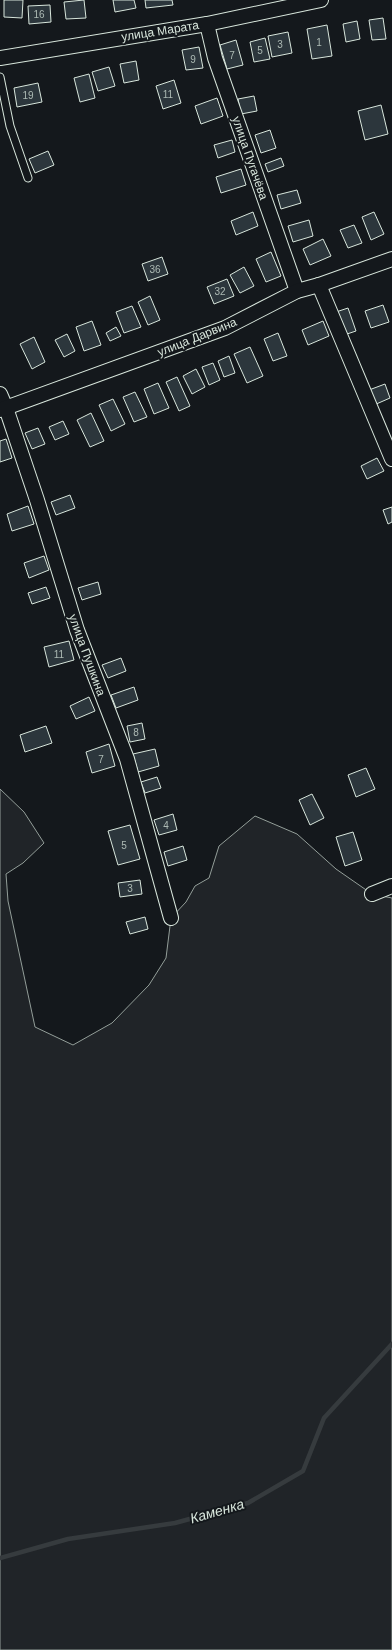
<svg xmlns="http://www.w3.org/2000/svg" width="392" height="1650" font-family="Arial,sans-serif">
  <rect width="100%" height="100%" fill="#14181c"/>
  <polygon fill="#202428" stroke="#939e99" points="0,789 24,812 44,843 23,863 6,874 8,901 35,1027 73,1045 112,1023 149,985 166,958 171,918 186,902 195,886 209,878 219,846 255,816 297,834 336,869 372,894 392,898 392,1650 0,1650"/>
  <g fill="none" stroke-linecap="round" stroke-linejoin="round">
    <polyline stroke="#363b3e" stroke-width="4.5" points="0,1558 68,1539 175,1523 248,1503 303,1471 324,1418 392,1344"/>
  </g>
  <g fill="#2c363c" stroke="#d8e6dc">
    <polygon points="4,0 23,0 22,18 4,17"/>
    <polygon points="84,0 86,18 66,19 64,2"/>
    <polygon points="113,0 134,0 136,8 115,12"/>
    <polygon points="145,0 172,0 173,5 146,8"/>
    <polygon points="50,5 51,22 29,24 28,6"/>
    <polygon points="383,18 386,39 372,40 369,20"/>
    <polygon points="357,21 360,39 346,42 343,24"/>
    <polygon points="327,25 332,56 312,59 307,29"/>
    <polygon points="288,32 292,53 272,57 268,36"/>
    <polygon points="265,38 270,59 254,62 250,42"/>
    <polygon points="236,40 243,65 227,69 220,45"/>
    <polygon points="199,47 203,68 186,70 182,50"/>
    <polygon points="136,61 139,80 124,83 120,64"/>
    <polygon points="109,67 115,86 98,91 92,72"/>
    <polygon points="89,74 95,98 80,102 74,78"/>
    <polygon points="174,80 181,103 163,109 156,86"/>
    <polygon points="38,83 42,102 17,107 14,88"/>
    <polygon points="254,96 257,111 241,114 238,99"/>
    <polygon points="217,98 223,116 201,124 195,106"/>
    <polygon points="381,105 388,134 365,140 358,111"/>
    <polygon points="270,130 276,148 261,153 255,135"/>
    <polygon points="232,140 235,152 218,158 214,145"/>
    <polygon points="48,151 54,165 35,173 29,159"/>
    <polygon points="281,158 284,166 268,172 265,164"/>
    <polygon points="241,169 246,185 221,193 216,177"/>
    <polygon points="297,190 301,203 281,209 277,195"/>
    <polygon points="253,212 258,226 236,235 231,221"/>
    <polygon points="374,212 384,234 371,240 362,217"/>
    <polygon points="309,220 313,236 293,242 288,226"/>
    <polygon points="354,225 362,243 348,248 340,230"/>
    <polygon points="323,239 331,256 310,265 303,249"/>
    <polygon points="271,252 281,276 266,282 256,259"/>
    <polygon points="162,257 168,274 148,281 142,264"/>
    <polygon points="244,267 254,286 240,293 230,275"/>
    <polygon points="227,279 234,296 214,304 207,287"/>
    <polygon points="150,296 160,320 148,325 138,302"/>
    <polygon points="383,305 389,322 371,328 365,311"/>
    <polygon points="132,306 141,327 124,333 116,312"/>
    <polygon points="348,308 356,331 344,335 336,312"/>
    <polygon points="92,321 101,345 84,351 76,327"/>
    <polygon points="323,321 329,336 308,345 302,330"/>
    <polygon points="116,327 121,336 110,341 106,333"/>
    <polygon points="278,333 287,356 273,361 264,339"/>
    <polygon points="67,334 75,351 64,357 55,340"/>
    <polygon points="34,337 45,362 32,369 20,344"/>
    <polygon points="250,347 263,376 247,383 234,354"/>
    <polygon points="229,356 235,373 224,377 218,361"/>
    <polygon points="213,363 220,380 209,385 202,367"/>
    <polygon points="196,369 205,387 192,394 183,376"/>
    <polygon points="177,377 190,406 179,411 166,382"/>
    <polygon points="158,383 169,408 154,414 144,389"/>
    <polygon points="385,384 390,398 374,405 369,390"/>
    <polygon points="135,392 147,417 134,422 123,397"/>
    <polygon points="113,399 125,424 111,431 99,405"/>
    <polygon points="91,413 104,441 90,447 77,420"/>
    <polygon points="63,421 69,434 55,440 49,427"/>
    <polygon points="38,428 45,444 32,449 25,433"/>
    <polygon points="6,439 12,458 0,462 0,441"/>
    <polygon points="377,458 384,471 367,479 361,466"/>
    <polygon points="70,495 75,508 56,515 51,502"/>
    <polygon points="28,506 34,524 12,531 7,514"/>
    <polygon points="392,507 392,522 388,524 383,510"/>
    <polygon points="44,556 49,570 29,578 24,563"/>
    <polygon points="98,582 101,594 82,600 78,588"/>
    <polygon points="46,587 50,598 32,604 28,593"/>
    <polygon points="69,641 74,660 49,667 44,647"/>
    <polygon points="121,658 126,671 108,678 102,665"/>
    <polygon points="134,687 138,700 116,708 111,695"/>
    <polygon points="89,697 95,711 76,719 70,706"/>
    <polygon points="142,723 145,739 130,742 127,726"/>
    <polygon points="46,726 52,743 25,752 20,735"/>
    <polygon points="109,744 115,766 92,773 86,752"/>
    <polygon points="155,749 159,766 138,772 133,754"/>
    <polygon points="366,768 375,789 356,797 348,775"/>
    <polygon points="157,777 161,788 145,793 141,782"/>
    <polygon points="312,794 324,818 310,825 299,800"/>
    <polygon points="173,814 177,830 159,835 154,820"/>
    <polygon points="130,825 140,859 118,865 108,831"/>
    <polygon points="353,832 362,860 345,866 336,837"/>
    <polygon points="183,846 187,860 168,866 164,852"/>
    <polygon points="140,880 142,894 120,897 118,883"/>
    <polygon points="145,917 148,929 130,934 126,922"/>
  </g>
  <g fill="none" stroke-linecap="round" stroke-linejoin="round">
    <g stroke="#d8e6dc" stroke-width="9">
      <polyline id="service" points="0,77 10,126 28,178"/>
    </g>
    <g stroke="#d8e6dc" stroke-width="16">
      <g id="minor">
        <polyline points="207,24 215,58 297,291"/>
        <polyline points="0,58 207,24 321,0"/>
        <polyline points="319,285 392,459"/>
        <polyline points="0,394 6,408 37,500 77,630 127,759 171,918"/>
        <polyline points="0,410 225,328 297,291 319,285 392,259"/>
        <polyline points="372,894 392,886"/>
      </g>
    </g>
    <use href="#service" stroke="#14181c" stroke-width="7"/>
    <use href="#minor" stroke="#14181c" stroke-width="14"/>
  </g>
  <g text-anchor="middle" stroke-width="4" stroke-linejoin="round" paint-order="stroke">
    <g font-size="10" fill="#adbab4">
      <text x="39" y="18">16</text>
      <text x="319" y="46">1</text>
      <text x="280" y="48">3</text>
      <text x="260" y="54">5</text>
      <text x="232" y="59">7</text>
      <text x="193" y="63">9</text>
      <text x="168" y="98">11</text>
      <text x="28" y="99">19</text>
      <text x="155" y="273">36</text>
      <text x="220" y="295">32</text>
      <text x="59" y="658">11</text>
      <text x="136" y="736">8</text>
      <text x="101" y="763">7</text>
      <text x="166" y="829">4</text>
      <text x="124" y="849">5</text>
      <text x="130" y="892">3</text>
    </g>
    <g font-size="12" fill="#d8e6dc" stroke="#14181c">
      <text transform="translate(160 31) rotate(-9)" y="4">улица Марата</text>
      <text transform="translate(250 158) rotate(71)" y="4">улица Пугачёва</text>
      <text transform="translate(197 337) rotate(-22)" y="4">улица Дарвина</text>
      <text transform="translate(87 655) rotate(70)" y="4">улица Пушкина</text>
    </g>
    <g font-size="14" font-style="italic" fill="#d8e6dc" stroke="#14181c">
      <text transform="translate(217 1511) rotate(-16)" y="5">Каменка</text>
    </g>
  </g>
</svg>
